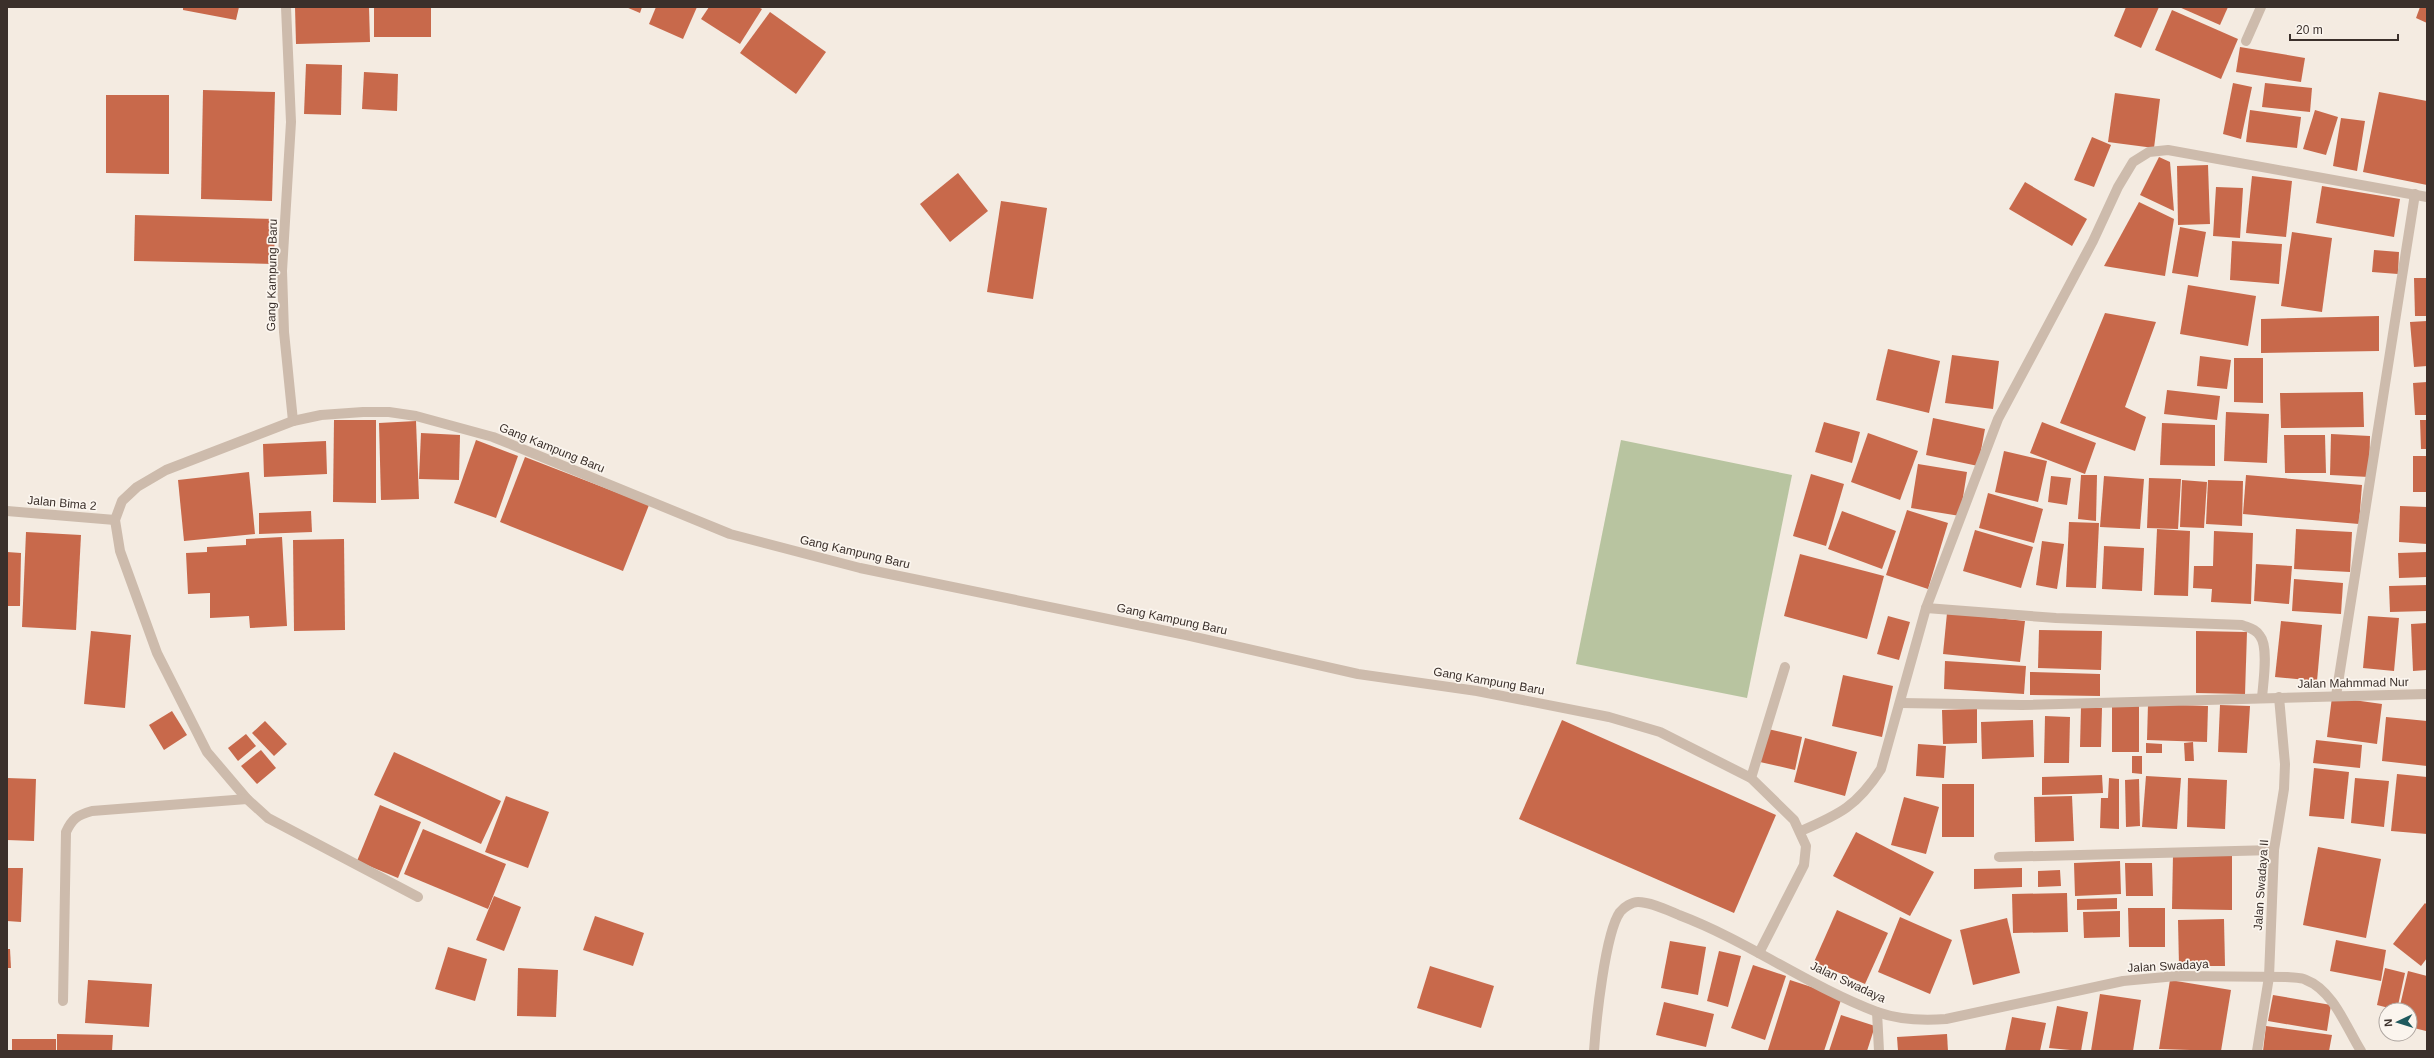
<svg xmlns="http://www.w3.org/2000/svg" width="2434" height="1058" font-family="Arial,sans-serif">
  <rect width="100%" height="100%" fill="#f4ebe1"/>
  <polygon fill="#b8c4a0" points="1621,440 1792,475 1747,698 1576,664"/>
  <g fill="#c8694b">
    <polygon points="183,7 239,7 236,20 183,10"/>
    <polygon points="295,7 369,7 370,42 296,44"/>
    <rect x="374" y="7" width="57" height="30"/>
    <polygon points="626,7 642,7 640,13"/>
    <polygon points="656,7 697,7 683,39 649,24"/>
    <polygon points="709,7 758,7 762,9 740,44 701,19"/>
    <polygon points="2126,7 2159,7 2141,48 2114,36"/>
    <polygon points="2179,7 2228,7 2220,25"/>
    <polygon points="2420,7 2427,7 2427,23 2416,18"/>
    <polygon points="2172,10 2238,39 2221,79 2155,50"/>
    <polygon points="770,12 826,52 796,94 740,53"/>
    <polygon points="2240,47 2305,58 2301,82 2236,72"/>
    <polygon points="306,64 342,65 341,115 304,114"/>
    <polygon points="364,72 398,74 397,111 362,109"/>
    <polygon points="2233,83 2252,87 2241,139 2223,134"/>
    <polygon points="2265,83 2312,88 2310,112 2262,107"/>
    <polygon points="203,90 275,92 272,201 201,199"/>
    <polygon points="2379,92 2427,101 2427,185 2363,172"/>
    <polygon points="2115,93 2160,99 2154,148 2108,142"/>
    <polygon points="106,95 169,95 169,174 106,173"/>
    <polygon points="2250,110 2301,117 2297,148 2246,142"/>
    <polygon points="2315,110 2338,117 2326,155 2303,149"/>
    <polygon points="2341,118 2365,121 2357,171 2333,166"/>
    <polygon points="2092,137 2111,145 2094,187 2074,180"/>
    <polygon points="2159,157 2170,162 2174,211 2140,195"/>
    <polygon points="2208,165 2210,224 2178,225 2177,166"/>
    <polygon points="958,173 988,211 950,242 920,204"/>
    <polygon points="2252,176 2292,181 2286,237 2246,233"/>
    <polygon points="2025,182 2087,219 2072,246 2009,209"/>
    <polygon points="2322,186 2400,199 2394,237 2316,223"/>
    <polygon points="2216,187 2243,188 2240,238 2213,236"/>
    <polygon points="1001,201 1047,208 1033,299 987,292"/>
    <polygon points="2139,202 2174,219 2165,276 2104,266"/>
    <polygon points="135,215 275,219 274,264 134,261"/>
    <polygon points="2180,227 2206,232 2198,277 2172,273"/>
    <polygon points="2292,232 2332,238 2322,312 2281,306"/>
    <polygon points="2232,241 2282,244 2279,284 2230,280"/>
    <polygon points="2374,250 2399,252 2398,274 2372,272"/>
    <polygon points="2414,278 2427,278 2427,316 2415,316"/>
    <polygon points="2188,285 2256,296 2248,346 2180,334"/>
    <polygon points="2105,313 2156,322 2125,407 2146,417 2135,451 2060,423"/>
    <polygon points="2379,316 2379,351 2261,353 2261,319"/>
    <polygon points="2427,321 2427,366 2414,367 2410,322"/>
    <polygon points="1888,349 1940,361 1929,413 1876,400"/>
    <polygon points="1952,355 1999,361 1993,409 1945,403"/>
    <polygon points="2200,356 2231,360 2227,389 2197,386"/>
    <polygon points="2234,358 2263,358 2263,403 2234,402"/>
    <polygon points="2427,382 2427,415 2415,415 2413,383"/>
    <polygon points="2167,390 2220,396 2217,420 2164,414"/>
    <polygon points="2363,392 2364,427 2281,428 2280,393"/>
    <polygon points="2226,412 2269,414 2267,463 2224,461"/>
    <polygon points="1933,418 1985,429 1978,466 1926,455"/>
    <polygon points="334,420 376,420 376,503 333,502"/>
    <polygon points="2420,420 2427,420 2427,449 2421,449"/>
    <polygon points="416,421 419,499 381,500 379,423"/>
    <polygon points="1824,422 1860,432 1852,463 1815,452"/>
    <polygon points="2042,422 2096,443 2085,474 2030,453"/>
    <polygon points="2162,423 2215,425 2215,466 2160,465"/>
    <polygon points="421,433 460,435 459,480 419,479"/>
    <polygon points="1868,433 1918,451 1900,500 1851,482"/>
    <polygon points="2331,434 2370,436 2369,477 2330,475"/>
    <polygon points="2284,435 2325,435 2326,473 2285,473"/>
    <polygon points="476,440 518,456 496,518 454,503"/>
    <polygon points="326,441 327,474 264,477 263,444"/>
    <polygon points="2004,451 2047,461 2038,502 1995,492"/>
    <rect x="2413" y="456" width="14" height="36"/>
    <polygon points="525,457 649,505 623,571 500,522"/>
    <polygon points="1918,464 1967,472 1960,516 1911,508"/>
    <polygon points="249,472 255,534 184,541 178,480"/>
    <polygon points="1811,474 1844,484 1826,546 1793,536"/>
    <polygon points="2081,475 2097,475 2096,521 2078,519"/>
    <polygon points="2246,475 2362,485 2359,524 2243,514"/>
    <polygon points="2051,476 2071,478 2067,505 2048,502"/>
    <polygon points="2104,476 2144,479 2140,529 2100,527"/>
    <polygon points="2149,478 2181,479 2178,529 2147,528"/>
    <polygon points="2182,480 2207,482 2204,528 2180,527"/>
    <polygon points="2208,480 2243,481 2242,526 2206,524"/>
    <polygon points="1988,493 2043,509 2034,543 1979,528"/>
    <polygon points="2400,506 2427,507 2427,544 2399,542"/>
    <polygon points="1907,510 1948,523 1928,589 1886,575"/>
    <polygon points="311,511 312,532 259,534 259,513"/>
    <polygon points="1842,511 1896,531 1882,569 1828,549"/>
    <polygon points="2069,522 2099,523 2096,588 2066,587"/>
    <polygon points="2157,529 2190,531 2188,596 2154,595"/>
    <polygon points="2296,529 2352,532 2350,572 2294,569"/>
    <polygon points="1975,530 2033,547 2021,588 1963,571"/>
    <polygon points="2214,531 2253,533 2251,604 2211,602 2212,589 2193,588 2194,566 2213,566"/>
    <polygon points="26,532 81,535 76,630 22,627"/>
    <polygon points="282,537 287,626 250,628 249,616 210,618 210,593 188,594 186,553 207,552 207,547 246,545 246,539"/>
    <polygon points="344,539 345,630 294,631 293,540"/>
    <polygon points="2042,541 2064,544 2057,589 2036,585"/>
    <polygon points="2104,546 2144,548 2142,591 2102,589"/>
    <polygon points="7,552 21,553 20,606 7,606"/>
    <polygon points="2427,552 2427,577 2399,578 2398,553"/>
    <polygon points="1800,554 1884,576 1867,639 1784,616"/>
    <polygon points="2256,564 2292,566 2289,604 2254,601"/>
    <polygon points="2294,579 2343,583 2341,614 2292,611"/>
    <polygon points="2427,585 2427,611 2390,612 2389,586"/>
    <polygon points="1947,613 2025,621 2020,662 1943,654"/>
    <polygon points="1888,616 1910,622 1899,660 1877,654"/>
    <polygon points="2368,616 2399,618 2394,671 2363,668"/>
    <polygon points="2281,621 2322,625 2317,681 2275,677"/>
    <polygon points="2427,623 2427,670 2413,671 2411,624"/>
    <polygon points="2039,630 2102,631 2101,670 2038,668"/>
    <polygon points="91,631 131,635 125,708 84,704"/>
    <polygon points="2196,631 2247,632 2245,694 2196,693"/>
    <polygon points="1945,661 2026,666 2024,694 1944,689"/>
    <polygon points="2030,672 2100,674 2100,696 2030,695"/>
    <polygon points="1843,675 1893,686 1882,737 1832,726"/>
    <polygon points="2332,697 2382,704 2377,744 2327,737"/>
    <polygon points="2148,704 2208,706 2207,742 2147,740"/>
    <polygon points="2220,705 2250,706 2247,753 2218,752"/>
    <rect x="2112" y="706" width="27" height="46"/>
    <polygon points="2081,707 2102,708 2101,747 2080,747"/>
    <polygon points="1977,709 1977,743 1943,744 1942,710"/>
    <polygon points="172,711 187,735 164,750 149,725"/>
    <polygon points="2045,716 2070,717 2069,763 2044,763"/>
    <polygon points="2386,717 2427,721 2427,766 2382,761"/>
    <polygon points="1562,720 1776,815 1734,913 1519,819"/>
    <polygon points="2033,720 2034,757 1982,759 1981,722"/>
    <polygon points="265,721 287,744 274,756 252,733"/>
    <polygon points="1768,729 1802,737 1795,770 1760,762"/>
    <polygon points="246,734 256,746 238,761 228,748"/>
    <polygon points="1805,738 1857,752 1845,796 1794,782"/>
    <polygon points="2316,740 2362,745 2360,768 2313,763"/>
    <polygon points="2193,742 2194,761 2185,761 2184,743"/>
    <polygon points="2146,743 2162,744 2162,753 2146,753"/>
    <polygon points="1918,744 1946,746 1944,778 1916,776"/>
    <polygon points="261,750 276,768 257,784 241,766"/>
    <polygon points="394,752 501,801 481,844 374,795"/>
    <polygon points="2132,756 2142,756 2142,774 2132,773"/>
    <polygon points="2314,768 2349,772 2344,819 2309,816"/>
    <polygon points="2397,774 2427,777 2427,834 2391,831"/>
    <polygon points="2102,775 2103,793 2042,795 2042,777"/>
    <polygon points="2146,776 2181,778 2177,829 2142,827"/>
    <polygon points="7,778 36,779 34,841 7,840"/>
    <polygon points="2109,778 2119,779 2119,829 2100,828 2101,798 2108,798"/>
    <polygon points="2188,778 2227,780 2225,829 2187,827"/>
    <polygon points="2355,778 2389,781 2384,827 2351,823"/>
    <polygon points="2139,779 2140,826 2126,827 2125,780"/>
    <rect x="1942" y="784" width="32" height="53"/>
    <polygon points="506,796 549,812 528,868 485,852"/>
    <polygon points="2072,796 2074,841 2035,842 2034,797"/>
    <polygon points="1904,797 1939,807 1926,854 1891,845"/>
    <polygon points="380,805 421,822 398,878 357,861"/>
    <polygon points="423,829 506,864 488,909 404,874"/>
    <polygon points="1856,832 1934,872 1910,916 1833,876"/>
    <polygon points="2318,847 2381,859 2366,938 2303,925"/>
    <polygon points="2173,854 2232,855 2232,910 2172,909"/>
    <polygon points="2120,861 2121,894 2075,896 2074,863"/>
    <polygon points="2125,863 2152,863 2153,896 2126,896"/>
    <polygon points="7,868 23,868 21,922 7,921"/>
    <polygon points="2022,868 2022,887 1974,889 1974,869"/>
    <polygon points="2060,870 2061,886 2038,887 2038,871"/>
    <polygon points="2067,893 2068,932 2013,933 2012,894"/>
    <polygon points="494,896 521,907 504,951 476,940"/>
    <polygon points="2117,898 2117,909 2077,910 2077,899"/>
    <polygon points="2425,903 2427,905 2427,958 2421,966 2393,944"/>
    <polygon points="2128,908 2165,908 2165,947 2129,947"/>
    <polygon points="1837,910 1888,933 1865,984 1814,962"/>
    <polygon points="2120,911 2120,937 2084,938 2083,912"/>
    <polygon points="595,916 644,933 633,966 583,950"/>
    <polygon points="1900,917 1952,940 1930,994 1878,972"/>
    <polygon points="2007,918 2020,973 1973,985 1960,930"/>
    <polygon points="2224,919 2225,966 2179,966 2178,920"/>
    <polygon points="2336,940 2386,950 2381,981 2330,971"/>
    <polygon points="1670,941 1706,947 1698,995 1661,988"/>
    <polygon points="448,947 487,959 475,1001 435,989"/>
    <polygon points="7,949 10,949 11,968 7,968"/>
    <polygon points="1719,951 1741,956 1728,1007 1707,1001"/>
    <polygon points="1753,965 1786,976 1765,1040 1731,1028"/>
    <polygon points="1430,966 1494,986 1481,1028 1417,1008"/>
    <polygon points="518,968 558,970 556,1017 517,1016"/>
    <polygon points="2385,968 2405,973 2397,1010 2377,1005"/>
    <polygon points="2408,971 2427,976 2426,1031 2410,1027 2410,1010 2399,1010"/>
    <polygon points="88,980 152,984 149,1027 85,1023"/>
    <polygon points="1790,980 1842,997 1824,1051 1768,1050"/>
    <polygon points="2170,980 2231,990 2221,1051 2159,1049"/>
    <polygon points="2100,994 2141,1000 2133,1051 2091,1051"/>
    <polygon points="2273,995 2331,1005 2327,1031 2268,1021"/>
    <polygon points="1664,1002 1714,1014 1706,1047 1656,1035"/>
    <polygon points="2057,1006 2088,1012 2081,1051 2049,1048"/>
    <polygon points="1841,1015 1875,1026 1867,1051 1829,1051"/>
    <polygon points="2012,1017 2046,1023 2040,1051 2005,1051"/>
    <polygon points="2266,1026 2332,1035 2329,1051 2263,1051"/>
    <polygon points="57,1034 113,1035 112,1051 57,1051"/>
    <polygon points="1947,1034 1948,1051 1898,1051 1897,1037"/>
    <rect x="12" y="1039" width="44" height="12"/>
  </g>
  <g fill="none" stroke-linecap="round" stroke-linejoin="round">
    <g stroke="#cdbbac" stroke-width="10">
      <polyline points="286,7 291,122 282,271 284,332 293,421"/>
      <polyline points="2246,41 2261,7"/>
      <polyline points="7,511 115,520"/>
      <path d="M 1926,608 L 2056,618 L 2242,625 C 2249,628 2256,629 2260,636 C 2269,647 2263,683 2262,698"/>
      <polyline points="2336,696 2415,194"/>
      <polyline points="1901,703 2022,705 2427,694"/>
      <polyline points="1751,778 1785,667"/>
      <path d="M 1801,831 C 1840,814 1857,806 1881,769 L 1926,608 L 1998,419 L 2093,241 L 2118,187 L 2133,162 L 2149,152 L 2168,150 L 2427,197"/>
      <polyline points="1999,857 2274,850"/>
      <polyline points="418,897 268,818 247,799 207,752 157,653 120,551 115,520 122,501 137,487 166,470 293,421 321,415 363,412 389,412 416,416 493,437 730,534 860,568 1186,635 1358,674 1477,691 1609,717 1660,732 1751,778 1794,820 1806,846 1804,865 1759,953"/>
      <path d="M 63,1001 L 66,832 C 72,819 77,815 92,811 L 247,799"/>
      <polyline points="1877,1012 1879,1051"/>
      <path d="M 1594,1051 C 1596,1022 1605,933 1620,912 C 1624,907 1632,902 1638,902 C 1651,902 1667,910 1679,915 C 1748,941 1808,986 1877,1012 C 1900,1020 1922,1021 1946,1019 L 2123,981 L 2176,976 L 2287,977 C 2293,978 2301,977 2306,980 C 2333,990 2347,1029 2361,1051"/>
      <polyline points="2257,1051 2269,977 2274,850 2284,789 2285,764 2279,697"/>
    </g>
  </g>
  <g text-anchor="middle" stroke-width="3.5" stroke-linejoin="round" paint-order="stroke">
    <g font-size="12" fill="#3b302b" stroke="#fbf5ee">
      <text transform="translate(272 275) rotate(-89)" y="4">Gang Kampung Baru</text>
      <text transform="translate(552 448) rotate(22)" y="4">Gang Kampung Baru</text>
      <text transform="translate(62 503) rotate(5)" y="4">Jalan Bima 2</text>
      <text transform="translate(855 552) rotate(13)" y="4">Gang Kampung Baru</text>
      <text transform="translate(1172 619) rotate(12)" y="4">Gang Kampung Baru</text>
      <text transform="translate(1489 681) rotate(10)" y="4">Gang Kampung Baru</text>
      <text transform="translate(2353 683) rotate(-1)" y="4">Jalan Mahmmad Nur</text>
      <text transform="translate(2261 885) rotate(-86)" y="4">Jalan Swadaya II</text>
      <text transform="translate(2168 966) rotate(-3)" y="4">Jalan Swadaya</text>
      <text transform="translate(1848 982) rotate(25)" y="4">Jalan Swadaya</text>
    </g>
  </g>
  <rect width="2434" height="1058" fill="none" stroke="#3b302b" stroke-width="16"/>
  <g transform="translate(2398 1022) rotate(266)"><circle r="19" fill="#fbf5ee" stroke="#aea6a0"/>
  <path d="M0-3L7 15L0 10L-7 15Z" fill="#1f5a5e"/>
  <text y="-6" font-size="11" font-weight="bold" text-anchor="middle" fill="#3b302b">N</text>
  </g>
  <path d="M2290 34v6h108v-6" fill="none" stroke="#3b302b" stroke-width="2"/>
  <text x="2296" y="34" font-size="12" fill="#3b302b" stroke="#fbf5ee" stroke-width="3" paint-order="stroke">20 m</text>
</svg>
